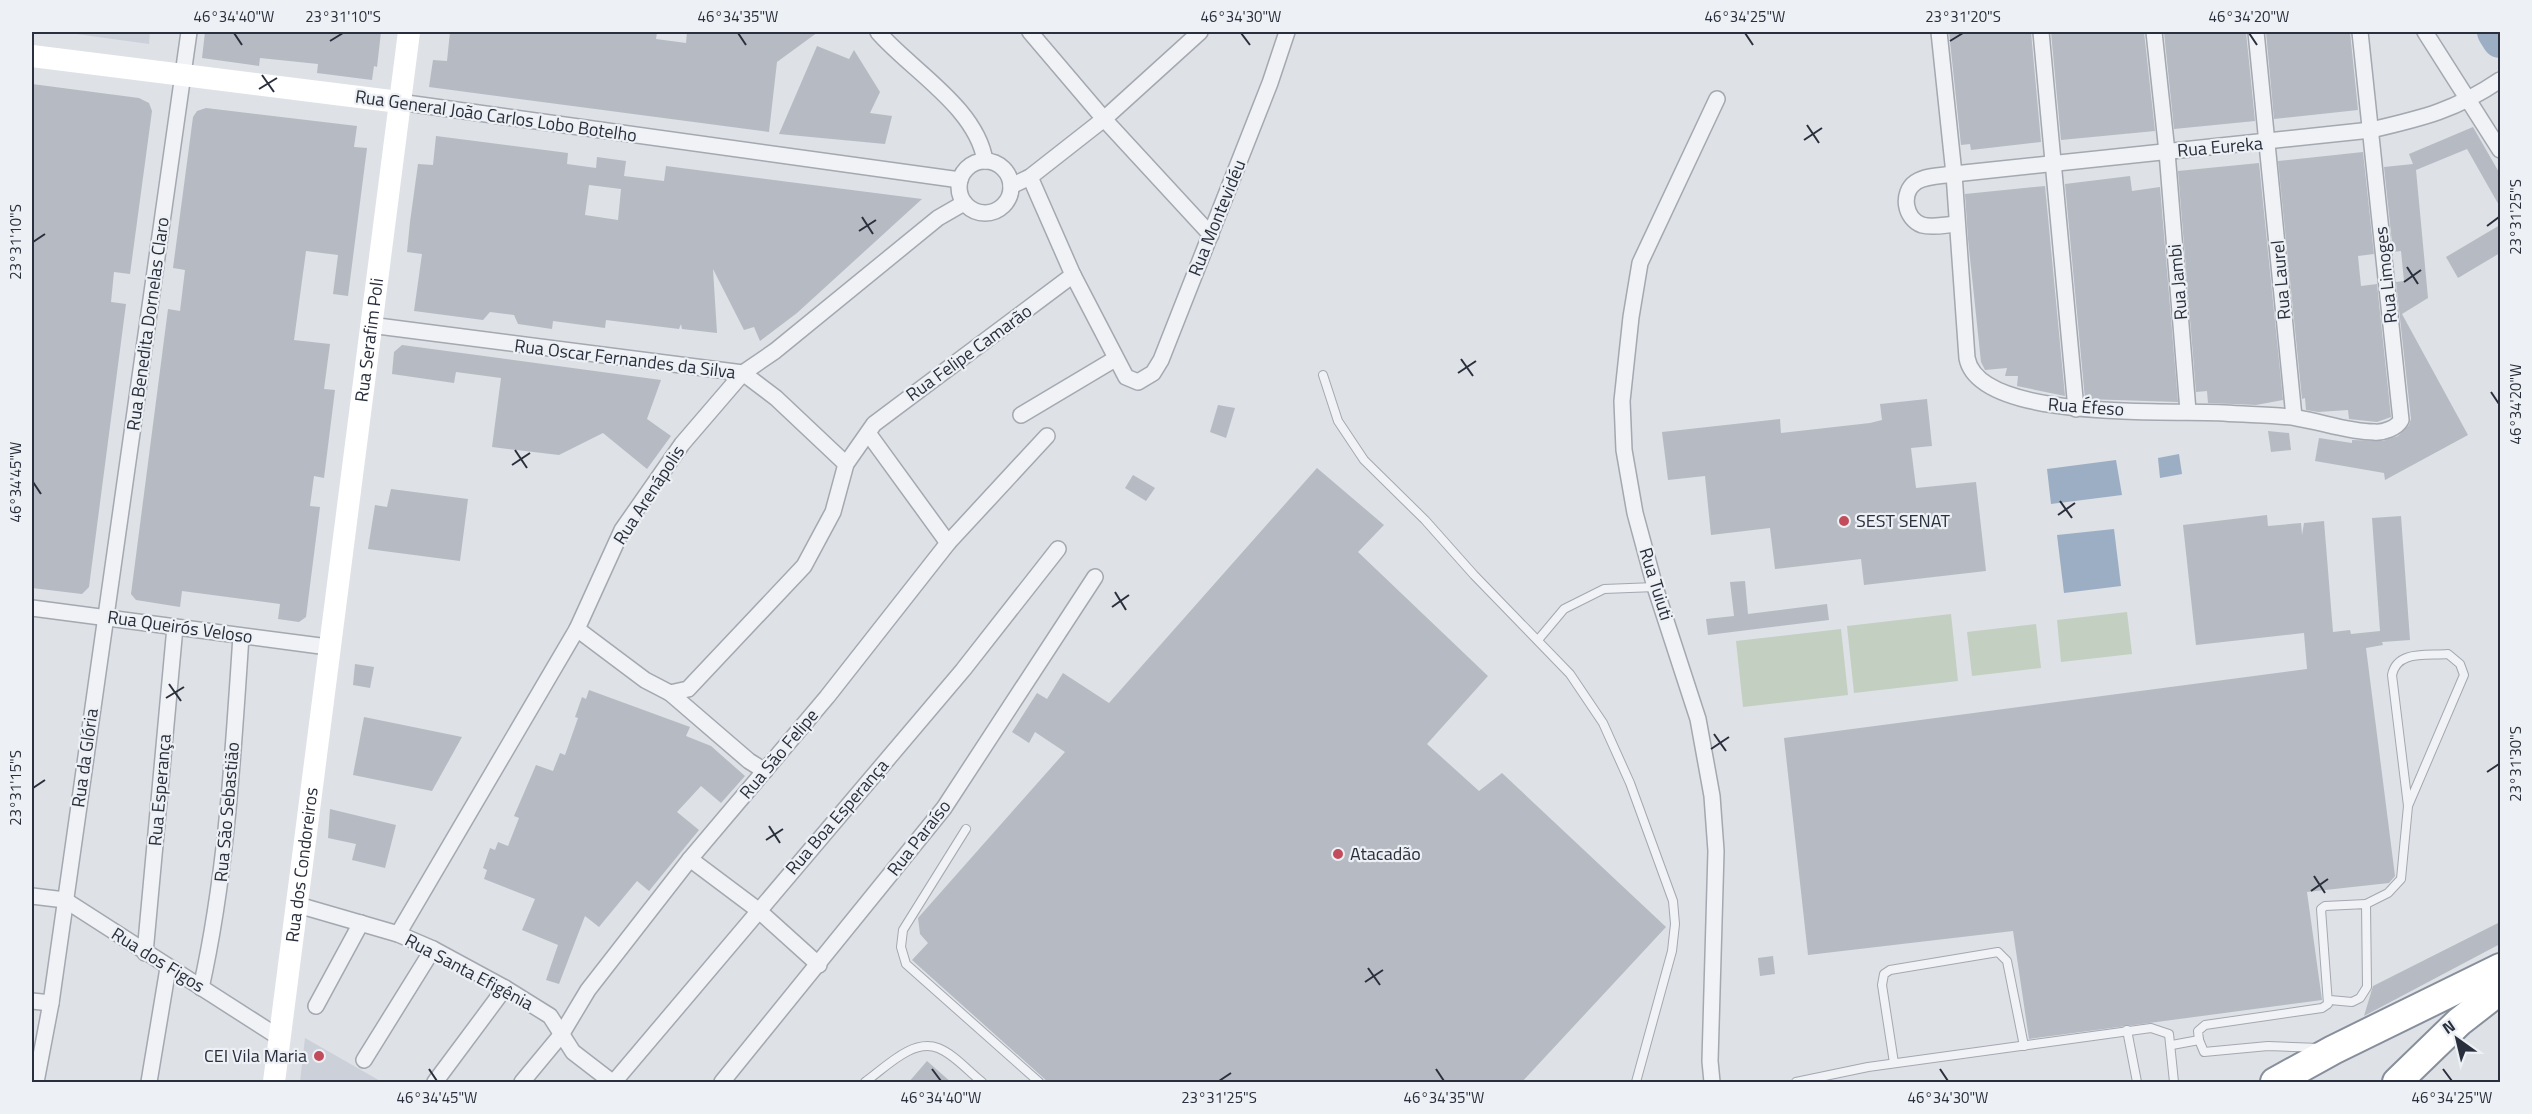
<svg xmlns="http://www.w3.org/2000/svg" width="2532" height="1114" font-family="'Titillium Web',sans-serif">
  <rect width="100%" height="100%" fill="#dee1e6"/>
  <g fill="#ccd0d8">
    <polygon points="62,32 150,32 149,44"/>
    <polygon points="305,1038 382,1082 300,1082"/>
  </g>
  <g fill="#c3cfc0">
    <polygon points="2127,612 2132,654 2061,662 2057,620"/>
    <polygon points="1951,614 1958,681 1854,693 1847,626"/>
    <polygon points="2036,624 2041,668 1972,676 1967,632"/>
    <polygon points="1841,629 1848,695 1743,707 1736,641"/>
  </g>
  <g fill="#9caec4">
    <polygon points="2179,454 2182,474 2160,478 2158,458"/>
    <polygon points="2116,460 2122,495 2051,504 2047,469"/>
    <polygon points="2114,529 2121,586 2064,593 2057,535"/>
  </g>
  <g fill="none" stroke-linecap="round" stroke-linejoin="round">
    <polyline stroke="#9caec4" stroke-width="36" points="2495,32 2500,40"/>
  </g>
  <g fill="#b6bac3" fill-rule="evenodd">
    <polygon points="205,32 381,32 377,67 374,66 372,80 317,73 318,64 260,58 259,66 202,58"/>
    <polygon points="450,32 657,32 656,39 686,43 687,32 818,32 777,62 769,132 429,87 433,60 447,61"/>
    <polygon points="1949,32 2031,32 2041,142 1971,150 1970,144 1961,145"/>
    <polygon points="2051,32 2144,32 2155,131 2061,140"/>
    <polygon points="2164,32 2246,32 2255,121 2174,129"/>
    <polygon points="2266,32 2350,32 2358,110 2274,119"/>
    <polygon points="817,46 849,59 854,50 880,92 870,113 892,116 885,144 779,134"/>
    <polygon points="32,84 139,98 149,103 152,111 130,274 114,272 111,302 126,304 89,587 82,594 32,588"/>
    <polygon points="206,108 357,126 354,147 367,148 348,296 333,294 338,255 306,251 294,340 330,344 324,389 335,390 324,478 314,476 310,506 320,507 306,617 299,622 278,619 280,604 182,591 180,607 136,600 131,594 168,309 180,311 185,270 173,268 193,117 197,111"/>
    <polygon points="2473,127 2500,174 2500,207 2467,149 2416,170 2428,298 2402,314 2468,435 2385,480 2384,473 2315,461 2319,438 2352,443 2352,440 2383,441 2398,436 2409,425 2411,419 2396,282 2404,281 2401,251 2393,252 2384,167 2413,164 2409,154"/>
    <path d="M 436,136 L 568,153 L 567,164 L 596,168 L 597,157 L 626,161 L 624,176 L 664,181 L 666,166 L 922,199 L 797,313 L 760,341 L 754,327 L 744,330 L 713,269 L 717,333 L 682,329 L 681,324 L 679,329 L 606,320 L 605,328 L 553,321 L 552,329 L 518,324 L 514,315 L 490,312 L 483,320 L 414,311 L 422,254 L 407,252 L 410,222 L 418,164 L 433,165 ZM 589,185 L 621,189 L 618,220 L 585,215 Z"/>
    <polygon points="2363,152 2374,254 2358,256 2361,286 2377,284 2391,417 2377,422 2349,419 2348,410 2318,412 2306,410 2305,398 2302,399 2278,161"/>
    <polygon points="2259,163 2283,400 2256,405 2208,403 2207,391 2196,392 2178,171"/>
    <polygon points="2130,176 2132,191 2160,187 2178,402 2085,399 2065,184"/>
    <polygon points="2045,186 2065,396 2017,386 2018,376 2005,376 2007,368 1985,370 1981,362 1968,239 1965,194"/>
    <polygon points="2500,225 2500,253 2458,278 2446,257"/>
    <polygon points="402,345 661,380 647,419 671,436 647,469 603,433 559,455 492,447 501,378 456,372 454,383 392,374 394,352"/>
    <polygon points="1927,399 1932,446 1911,448 1916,488 1976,482 1986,571 1864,585 1861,559 1775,569 1770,528 1711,535 1705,476 1668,480 1662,432 1780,419 1781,433 1870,423 1882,420 1880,404"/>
    <polygon points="1218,405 1235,408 1226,438 1210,432"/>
    <polygon points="2268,431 2289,433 2291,450 2271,452"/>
    <polygon points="1317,468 1384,525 1358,552 1488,676 1427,744 1479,791 1502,773 1666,927 1521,1083 1049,1083 912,960 928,943 920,934 918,918 1065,752 1035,732 1029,743 1012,732 1037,693 1047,699 1063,673 1109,703"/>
    <polygon points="1133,475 1155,488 1146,501 1125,488"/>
    <polygon points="391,489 468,499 460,561 368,549 375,505 387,507"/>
    <polygon points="2267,515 2268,526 2301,523 2302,535 2304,523 2324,521 2333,632 2350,630 2351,634 2380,631 2372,518 2401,516 2410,640 2382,642 2383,645 2366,648 2395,876 2389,883 2307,892 2322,1000 2029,1039 2013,931 1808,955 1784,738 2307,669 2304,633 2196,645 2183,525"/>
    <polygon points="1745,581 1748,614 1827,604 1829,620 1708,635 1706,619 1734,616 1730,582"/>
    <polygon points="355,664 374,667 370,688 353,685"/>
    <polygon points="589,690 690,727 686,736 711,746 745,776 721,803 701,786 677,812 699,830 649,891 637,881 599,927 585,916 559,984 546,980 558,945 522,930 535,899 484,879 487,870 483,868 490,848 495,850 498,842 508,846 519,818 514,816 536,765 553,771 560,753 565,755 578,718 575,717 582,697 586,699"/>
    <polygon points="364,717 462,737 432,791 353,775"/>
    <polygon points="330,809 396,825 385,868 352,860 356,844 328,838"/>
    <polygon points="2500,922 2500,944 2364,1016 2373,986"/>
    <polygon points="1773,956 1775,974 1760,976 1758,958"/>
    <polygon points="927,1061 952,1083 908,1083"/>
  </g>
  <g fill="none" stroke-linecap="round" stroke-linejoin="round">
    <g stroke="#a4a8b0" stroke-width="10">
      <g id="lane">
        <polyline points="1323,375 1338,421 1364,460 1425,520 1474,575 1570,674 1603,723 1630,783 1673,901 1675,924 1672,951 1636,1082"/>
        <polyline points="1538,640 1564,609 1604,589 1655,587"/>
        <polyline points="966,829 903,930 901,947 906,964 1039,1082"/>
        <path d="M 2366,904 L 2388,893 L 2401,879 L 2408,806 L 2392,675 C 2397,650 2426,656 2448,654 L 2460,664 L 2464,675 L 2408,806"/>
        <polyline points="2127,1030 2137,1082"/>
        <polyline points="2199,1040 2198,1031 2205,1025 2322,1008 2328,1004 2321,909 2325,906 2366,904 2367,987 2360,998 2352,1002 2330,1000"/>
        <polyline points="2172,1045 2199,1040 2204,1052 2268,1046 2320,1048"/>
        <polyline points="1894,1063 1882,985 1884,974 1890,970 1998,952 2007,961 2024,1046"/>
        <path d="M 865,1082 C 884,1069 912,1038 938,1048 C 954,1054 969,1072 982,1082"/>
        <polyline points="1796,1082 1868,1067 2151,1028 2169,1034 2174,1082"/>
      </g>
    </g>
    <g stroke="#a4a8b0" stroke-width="18">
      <g id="street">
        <path d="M 878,32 C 911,70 977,108 985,161"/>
        <polyline points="1030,32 1104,119 1211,235"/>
        <path d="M 1939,32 L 1954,174 L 1967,358 C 1979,422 2174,410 2224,413 C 2248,415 2273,414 2297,418 C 2322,422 2349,432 2374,432 C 2383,433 2397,428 2401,420 L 2360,32"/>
        <polyline points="2041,32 2076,409"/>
        <polyline points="2154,32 2167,152 2188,411"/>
        <polyline points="2256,32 2294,417"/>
        <polyline points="2425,32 2500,150"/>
        <polyline points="399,102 960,180"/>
        <circle cx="985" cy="187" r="26"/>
        <polyline points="1030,177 1073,275 1126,377 1138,382 1153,373 1161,360 1270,83 1287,32"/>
        <polyline points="1011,186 1030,177 1104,119 1200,32"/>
        <path d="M 1956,224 C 1945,225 1932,228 1922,225 C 1905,219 1900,193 1916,182 C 1927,175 1942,176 1954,174 L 2371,130 C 2423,118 2456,110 2500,80"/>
        <polyline points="370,325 743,373 776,398 846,464"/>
        <polyline points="1021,415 1115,359"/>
        <polyline points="868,433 948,543"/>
        <polyline points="32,608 328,647"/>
        <polyline points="577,629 645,680 670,693 688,689 804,566 833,512 846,464 874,424 1073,275"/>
        <polyline points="670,693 749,761 765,771"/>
        <polyline points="690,859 758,910 819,965"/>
        <polyline points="32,896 65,900 280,1038"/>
        <polyline points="298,905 398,934 433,949 505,988 550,1016 573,1052 612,1082"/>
        <polyline points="398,934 577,629 622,530 682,444 743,373 775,351 938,218 964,203"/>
        <polyline points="145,953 175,627"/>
        <path d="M 201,988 C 227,871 233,754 241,636"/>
        <polyline points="32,1001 51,1003"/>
        <polyline points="316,1006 361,923"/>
        <polyline points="364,1060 433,949"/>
        <polyline points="36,1082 51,1003 189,32"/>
        <polyline points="149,1082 168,968"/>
        <polyline points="435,1082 505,988"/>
        <polyline points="522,1082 561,1035 588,990 690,859 827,697 948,543 1047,436"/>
        <polyline points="614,1082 963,670 1058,549"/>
        <polyline points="722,1082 944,808 1095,577"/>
        <polyline points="1712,1082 1710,1061 1716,851 1712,796 1698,719 1655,587 1635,513 1624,450 1622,401 1631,317 1640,263 1717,99"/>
      </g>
    </g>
    <g stroke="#878f9c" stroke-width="32">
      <g id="highway">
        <polyline points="2275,1082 2333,1050 2500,968"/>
        <polyline points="2397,1082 2459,1022 2500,990"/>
      </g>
    </g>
    <use href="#lane" stroke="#f0f2f5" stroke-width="8"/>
    <use href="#street" stroke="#f0f2f5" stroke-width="15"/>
    <g stroke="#fff" stroke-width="22">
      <polyline points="32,56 399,102"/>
      <path id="s1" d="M 274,1082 L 409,32"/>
    </g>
    <use href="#highway" stroke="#fff" stroke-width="28"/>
  </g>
  <path fill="none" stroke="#292f3c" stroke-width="2" d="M 234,33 L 242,45M 738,33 L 746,45M 1241,33 L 1250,45M 1745,33 L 1753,45M 2249,33 L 2257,45M 330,41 L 343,33M 1950,41 L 1963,33M 262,75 L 274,92M 259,89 L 277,78M 1807,125 L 1819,143M 1804,140 L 1822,128M 862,217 L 873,234M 2487,226 L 2499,217M 859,231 L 876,220M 33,242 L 45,234M 2407,267 L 2418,284M 2404,282 L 2421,270M 1461,359 L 1473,376M 1458,373 L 1476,361M 2491,392 L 2499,404M 515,450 L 527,468M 512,465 L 530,453M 33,482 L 41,494M 2060,501 L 2072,518M 2058,515 L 2075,503M 1115,592 L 1126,610M 1112,607 L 1129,595M 169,684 L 181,701M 166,698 L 184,687M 1714,734 L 1726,751M 1711,749 L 1729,737M 2487,772 L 2499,764M 33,788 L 45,780M 769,826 L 780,843M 766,840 L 783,829M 2314,876 L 2325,893M 2311,891 L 2328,879M 1368,968 L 1380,985M 1365,982 L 1383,970M 429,1069 L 437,1081M 932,1069 L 941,1081M 1436,1069 L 1444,1081M 1940,1069 L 1948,1081M 2443,1069 L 2452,1081M 1219,1081 L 1231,1073"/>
  <g fill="#c24c5c" stroke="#edf0f4" stroke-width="2">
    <circle cx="1844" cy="521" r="6"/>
    <circle cx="1338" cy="854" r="6"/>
    <circle cx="319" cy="1056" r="6"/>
  </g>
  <g text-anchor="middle" stroke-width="4.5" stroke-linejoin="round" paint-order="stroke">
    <g font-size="18" fill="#292f3c" stroke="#edf0f4">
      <text transform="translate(496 116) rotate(8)" y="6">Rua General João Carlos Lobo Botelho</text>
      <text transform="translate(2220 147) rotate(-5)" y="6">Rua Eureka</text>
      <text transform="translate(1217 218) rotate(-68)" y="6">Rua Montevidéu</text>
      <text transform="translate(2386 275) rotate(-96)" y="6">Rua Limoges</text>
      <text transform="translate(2281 280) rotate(-95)" y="6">Rua Laurel</text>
      <text transform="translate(2178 282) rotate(-95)" y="6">Rua Jambi</text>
      <text transform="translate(148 324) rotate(-82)" y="6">Rua Benedita Dornelas Claro</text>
      <text dy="6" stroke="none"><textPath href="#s1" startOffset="748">Rua Serafim Poli</textPath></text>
      <text transform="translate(969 353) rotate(-36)" y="6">Rua Felipe Camarão</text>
      <text transform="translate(625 359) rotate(7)" y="6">Rua Oscar Fernandes da Silva</text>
      <text transform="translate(2086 407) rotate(4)" y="6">Rua Éfeso</text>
      <text transform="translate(649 495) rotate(-57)" y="6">Rua Arenápolis</text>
      <text transform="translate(1656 584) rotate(73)" y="6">Rua Tuiuti</text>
      <text transform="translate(180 627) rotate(8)" y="6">Rua Queirós Veloso</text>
      <text transform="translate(779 754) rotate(-50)" y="6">Rua São Felipe</text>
      <text transform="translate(85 758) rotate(-82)" y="6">Rua da Glória</text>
      <text transform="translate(160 790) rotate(-85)" y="6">Rua Esperança</text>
      <text transform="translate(227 812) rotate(-85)" y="6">Rua São Sebastião</text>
      <text transform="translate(837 817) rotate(-49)" y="6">Rua Boa Esperança</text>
      <text transform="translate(919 838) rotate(-52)" y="6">Rua Paraíso</text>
      <text dy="6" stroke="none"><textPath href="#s1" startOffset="219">Rua dos Condoreiros</textPath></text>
      <text transform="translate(158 960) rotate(32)" y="6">Rua dos Figos</text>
      <text transform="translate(469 972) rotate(28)" y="6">Rua Santa Efigênia</text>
    </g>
    <g font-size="18" fill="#292f3c" stroke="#edf0f4" text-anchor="start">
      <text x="1856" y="527">SEST SENAT</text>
      <text x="1350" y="860">Atacadão</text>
      <text x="307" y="1062" text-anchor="end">CEI Vila Maria</text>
    </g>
  </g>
  <rect width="2532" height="1114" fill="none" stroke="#edf0f4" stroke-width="66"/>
  <g transform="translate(2457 1039) rotate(326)" stroke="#edf0f4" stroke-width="4.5" paint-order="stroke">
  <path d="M0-4.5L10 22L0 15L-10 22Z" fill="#292f3c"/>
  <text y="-9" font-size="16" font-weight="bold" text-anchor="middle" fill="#292f3c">N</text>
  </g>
  <rect x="33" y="33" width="2466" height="1048" fill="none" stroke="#292f3c" stroke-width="2"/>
  <g font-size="15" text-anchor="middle" fill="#292f3c">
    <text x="234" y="22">46°34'40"W</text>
    <text x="343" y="22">23°31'10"S</text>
    <text x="738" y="22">46°34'35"W</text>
    <text x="1241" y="22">46°34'30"W</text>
    <text x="1745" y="22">46°34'25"W</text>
    <text x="1963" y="22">23°31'20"S</text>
    <text x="2249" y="22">46°34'20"W</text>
    <text transform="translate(2516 217) rotate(-90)" y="5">23°31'25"S</text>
    <text transform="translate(16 242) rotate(-90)" y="5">23°31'10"S</text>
    <text transform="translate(2516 404) rotate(-90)" y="5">46°34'20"W</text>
    <text transform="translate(16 482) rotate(-90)" y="5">46°34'45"W</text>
    <text transform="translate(2516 764) rotate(-90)" y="5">23°31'30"S</text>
    <text transform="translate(16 788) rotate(-90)" y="5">23°31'15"S</text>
    <text x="437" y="1103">46°34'45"W</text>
    <text x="941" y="1103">46°34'40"W</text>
    <text x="1219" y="1103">23°31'25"S</text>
    <text x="1444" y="1103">46°34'35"W</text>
    <text x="1948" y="1103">46°34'30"W</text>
    <text x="2452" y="1103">46°34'25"W</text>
  </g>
</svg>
